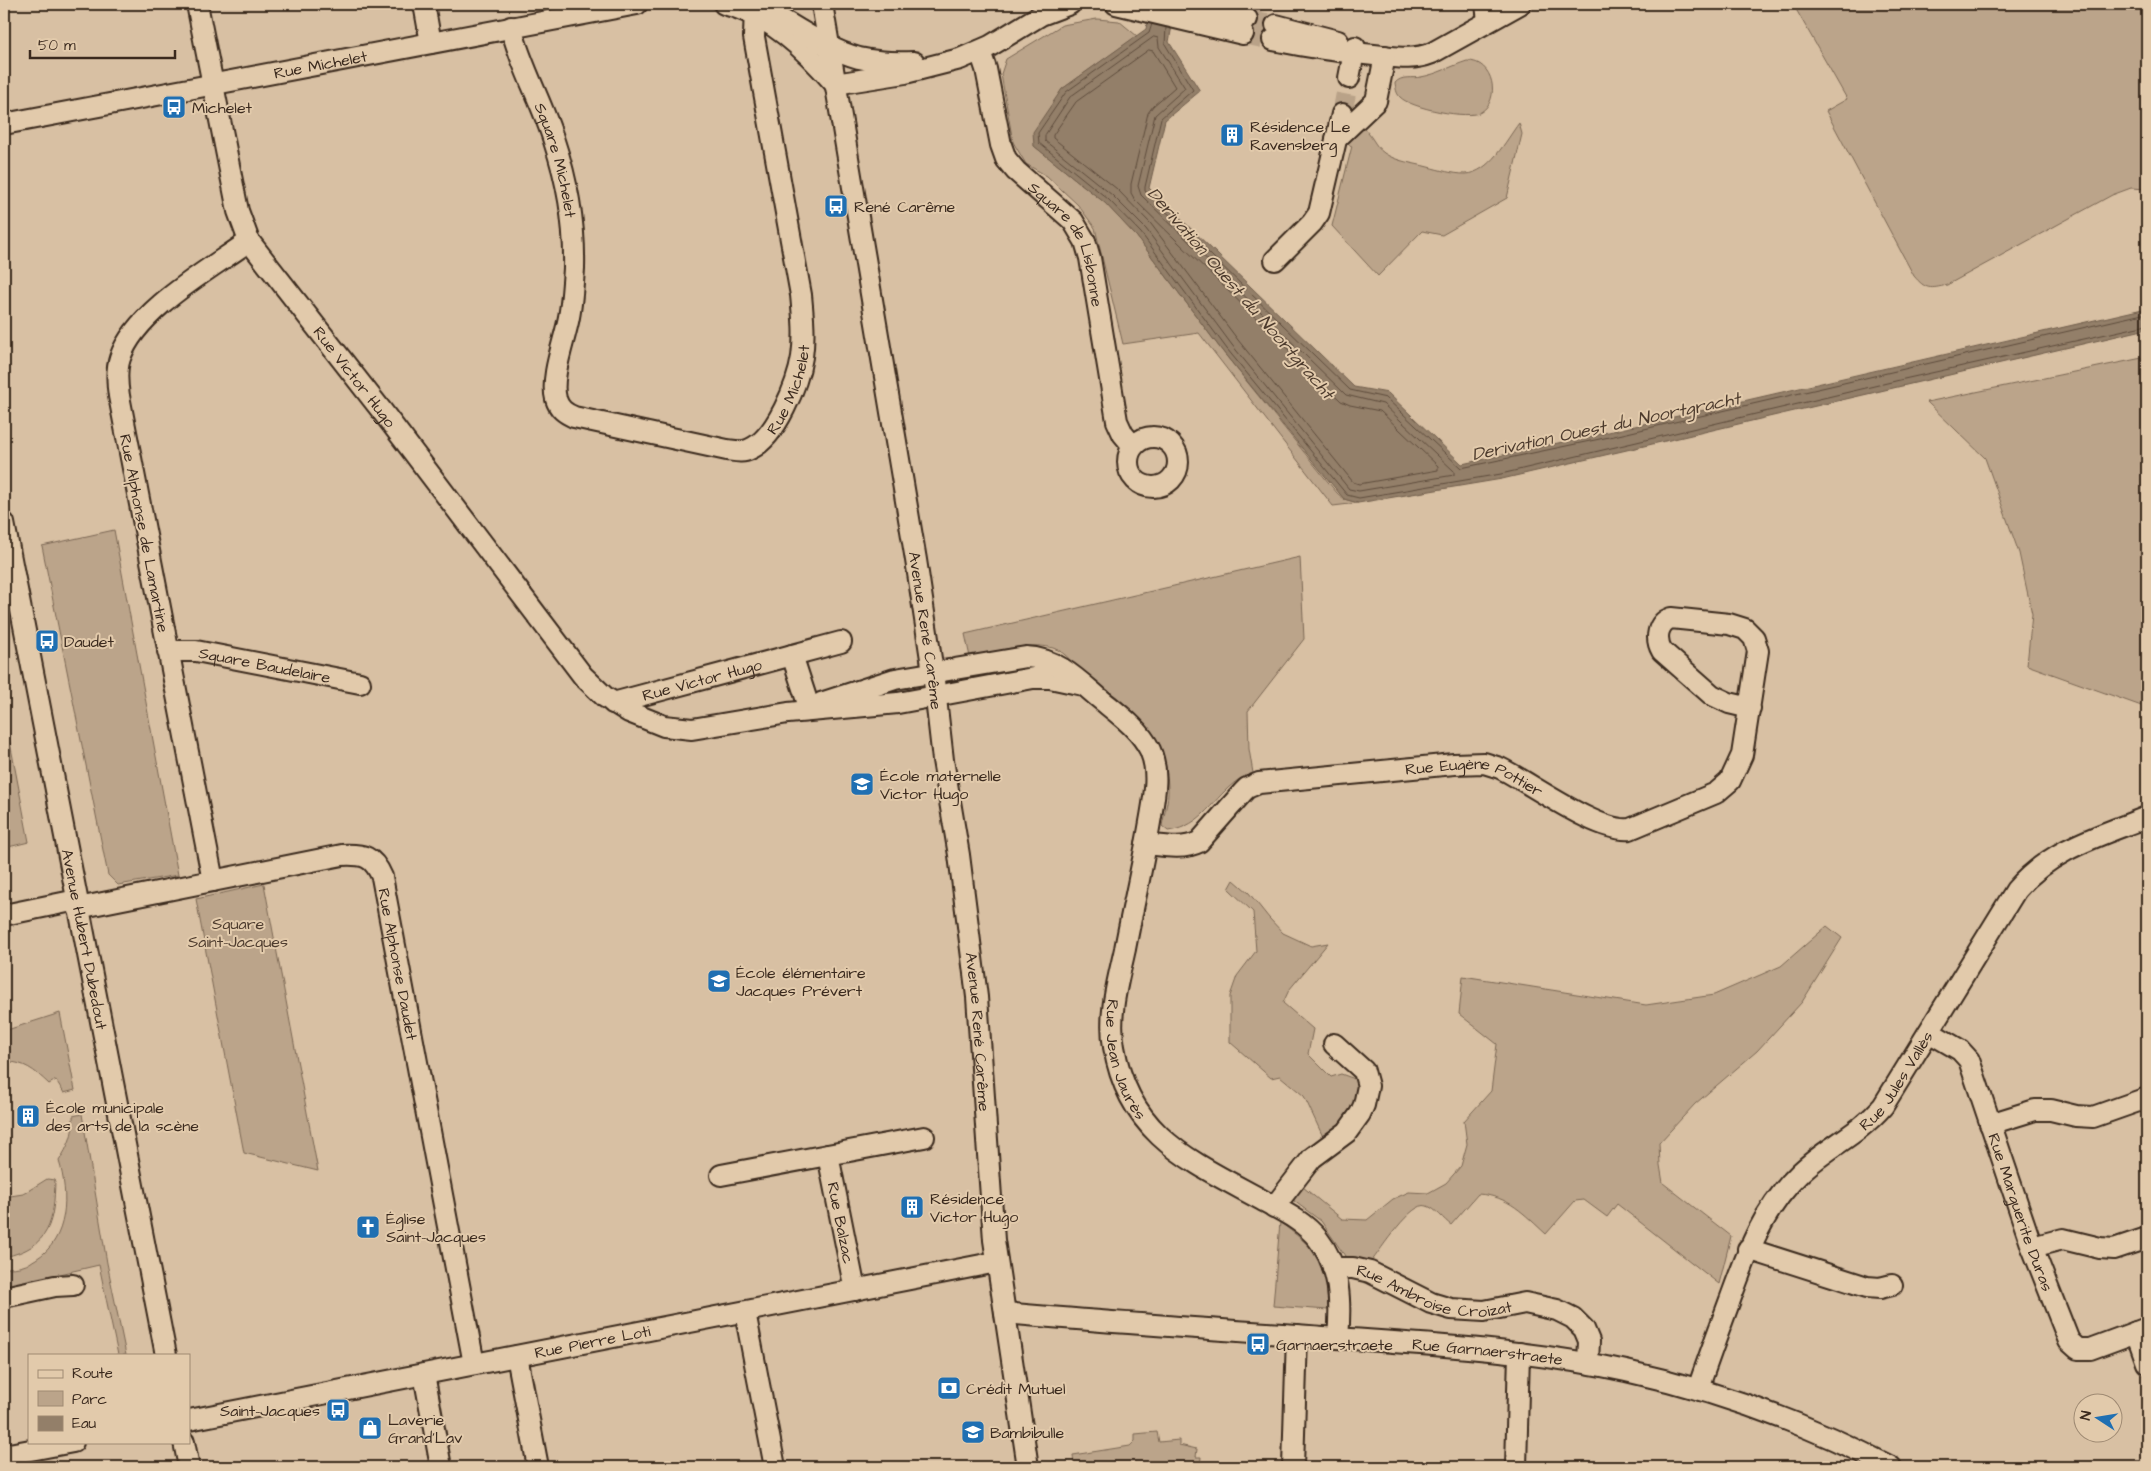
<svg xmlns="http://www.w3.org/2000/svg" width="2151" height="1471" font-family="'Architects Daughter',sans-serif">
  <rect width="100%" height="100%" fill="#d8c0a3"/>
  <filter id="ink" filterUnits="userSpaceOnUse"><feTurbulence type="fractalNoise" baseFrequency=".02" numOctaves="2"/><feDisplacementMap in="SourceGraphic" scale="10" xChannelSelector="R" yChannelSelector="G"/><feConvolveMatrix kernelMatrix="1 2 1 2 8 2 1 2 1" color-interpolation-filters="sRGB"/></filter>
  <g filter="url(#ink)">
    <g fill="#bba48a" stroke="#7b6754">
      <path d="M 1793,4 L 2147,4 L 2147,189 L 2131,188 L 2112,195 L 1947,285 C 1930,289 1926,290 1914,276 L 1826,111 L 1847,99 Z"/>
      <polygon points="1097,19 1119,21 1137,36 1062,89 1034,146 1105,203 1137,237 1223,352 1337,493 1344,499 1358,503 1333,506 1199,333 1123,344 1095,228 1078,205 1047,176 1026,164 1013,142 1001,74 1006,59 1062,25"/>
      <path d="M 1467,61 C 1494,60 1501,100 1481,112 C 1469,120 1410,108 1400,97 C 1396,93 1396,88 1395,83 C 1402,75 1412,79 1421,77 C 1438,74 1451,66 1467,61 Z"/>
      <path d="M 1519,123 L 1522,134 L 1507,198 L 1442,235 L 1422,231 L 1378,276 L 1332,226 L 1352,146 L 1343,142 L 1360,125 C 1372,134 1375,147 1384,153 C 1397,162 1414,163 1428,167 C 1440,170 1453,174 1465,174 C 1490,173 1506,140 1519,123 Z"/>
      <polygon points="2147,357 2147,708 2027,665 2032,614 2019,553 1985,458 1927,402"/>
      <polygon points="114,530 178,875 118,885 108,875 42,546"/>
      <path d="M 1300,557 L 1304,639 L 1248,711 L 1249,749 L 1253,773 C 1248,775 1243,777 1238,780 C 1212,798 1204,826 1168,831 L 1162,826 C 1164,814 1169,800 1168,788 C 1167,731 1128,704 1085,674 C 1073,666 1067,652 1053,648 C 1027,641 995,652 970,657 L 965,634 Z"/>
      <polygon points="5,716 29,842 4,848 4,717"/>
      <path d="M 1234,880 L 1249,893 L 1269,918 L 1283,933 L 1311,946 L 1328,943 L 1289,990 L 1283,1003 L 1313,1029 L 1308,1054 L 1331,1077 L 1341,1074 L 1355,1079 C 1365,1103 1340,1125 1324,1139 L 1304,1096 L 1280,1076 L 1271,1078 L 1230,1042 L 1230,996 L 1237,976 L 1256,951 L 1253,912 L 1229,889 Z"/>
      <polygon points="264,884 318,1171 244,1153 196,899"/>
      <path d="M 1827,926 L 1842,938 L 1802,1002 L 1757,1051 L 1695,1104 L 1659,1143 L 1660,1165 L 1663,1183 L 1731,1236 L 1719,1284 L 1617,1204 L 1607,1217 L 1584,1200 L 1575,1201 L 1546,1234 C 1524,1214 1509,1196 1478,1194 L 1451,1225 C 1444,1220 1435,1208 1427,1206 C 1412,1200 1380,1251 1371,1262 L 1345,1256 L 1321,1221 L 1294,1201 L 1294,1196 L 1303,1187 L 1342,1219 L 1367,1220 L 1393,1199 L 1409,1192 L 1428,1193 L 1446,1183 L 1461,1166 L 1467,1144 L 1464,1121 L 1491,1091 L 1497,1044 L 1459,1014 L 1463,976 L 1646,1005 L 1714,995 L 1781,966 Z"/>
      <path d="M 60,1013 L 75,1090 L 64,1093 L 56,1080 L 49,1084 C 33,1069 26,1063 4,1061 L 4,1031 Z"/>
      <path d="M 82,1114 L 107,1263 L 126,1355 L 118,1355 L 99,1265 L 4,1287 L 4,1268 C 10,1268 17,1268 23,1266 C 28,1265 32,1261 36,1259 C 69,1239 69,1194 59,1161 C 68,1146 74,1135 73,1116 Z"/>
      <path d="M 47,1179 L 55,1180 C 54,1221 51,1247 4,1257 L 4,1197 L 23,1194 Z"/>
      <path d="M 1280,1222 C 1293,1233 1312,1245 1319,1260 C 1327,1275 1327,1295 1328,1310 L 1273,1306 Z"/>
      <polygon points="1157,1432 1159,1442 1179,1440 1179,1445 1197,1449 1196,1457 1201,1457 1200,1467 1074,1467 1073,1455 1130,1446 1135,1441 1135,1434"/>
    </g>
    <polygon fill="#937f69" stroke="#705d4b" points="1150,4 1176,4 1169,42 1200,91 1165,120 1149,188 1354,387 1388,393 1462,464 1613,431 2147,308 2147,329 1502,479 1358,503 1344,499 1223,352 1137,237 1105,203 1034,146 1033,132 1062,89 1146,29"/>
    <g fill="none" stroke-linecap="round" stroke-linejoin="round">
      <g stroke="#5e4c3c" stroke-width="1">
        <polyline points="1152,24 1149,33 1066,92 1038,133 1039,143 1108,199 1141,233 1227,349 1347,495 1359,498 1501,474 1904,379 2147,325"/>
        <polyline points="1166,27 1165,44 1193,90 1161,118 1145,187 1145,191 1350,390 1386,398 1461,468 1614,436 2147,313"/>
        <polygon points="1154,37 1158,38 1159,47 1185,88 1155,115 1138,186 1141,195 1346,395 1383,404 1454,471 1454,475 1359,491 1349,489 1232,345 1146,229 1112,195 1045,141 1045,135 1070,97"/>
        <polygon points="1149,50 1153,51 1175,87 1153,106 1148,113 1131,184 1131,193 1135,200 1341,401 1350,405 1380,411 1438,466 1438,470 1359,484 1353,482 1238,340 1151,224 1117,189 1053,138 1053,135 1076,102"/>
      </g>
      <g stroke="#b9a288" stroke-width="20" stroke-dasharray="20 10" stroke-linecap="butt">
        <polyline points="1247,19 1276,25"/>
        <polyline points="1243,34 1273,40"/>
        <polyline points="1342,114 1349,78"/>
      </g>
      <g stroke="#3b2a1e" stroke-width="24">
        <g id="minor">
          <path id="s1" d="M 197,4 L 238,211 L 249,241 L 382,411 L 583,676 L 605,697 L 629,712 L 664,726 L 692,729 L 788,713 L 898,703 L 1033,678 L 1050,678 L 1083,685"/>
          <polyline points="424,4 431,43"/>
          <path d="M 724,4 C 770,15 805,49 835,84"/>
          <path d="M 755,4 C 789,22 822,48 859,58 C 877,62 896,63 914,62"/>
          <path id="s2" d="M 822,4 L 916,560 L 933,672 L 943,760 L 959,855 L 977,997 L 994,1240 L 1028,1467"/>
          <polyline points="1116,4 1243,34"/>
          <polyline points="1486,4 1488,21"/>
          <polyline points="1184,6 1247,19"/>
          <polyline points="1276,25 1338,41"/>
          <path id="s3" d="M 511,27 C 521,67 542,102 554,141 C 567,180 575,226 574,268 C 573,284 572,301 569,317 C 565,340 550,377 556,399 C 559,409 565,413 574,417 L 727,450 C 735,451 743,453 750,449 C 776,438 798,383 802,357 C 805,336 803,316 801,295 L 754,37 L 755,4"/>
          <path d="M 1273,40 C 1307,47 1340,52 1374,55 C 1395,57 1412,61 1432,53 L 1520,4"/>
          <path id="s4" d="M 980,51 L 986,69 L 1001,145 L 1006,159 L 1016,171 L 1073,221 L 1085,241 L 1090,258 L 1117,421 L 1123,434 L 1133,446"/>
          <polyline points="1349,78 1355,47"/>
          <polyline points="835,84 905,73 960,59 990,46 1041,15 1070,4"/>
          <path id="s5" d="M 4,124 L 637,4"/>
          <polyline points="1336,139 1376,101 1385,56"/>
          <polyline points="1275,260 1312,223 1319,213 1342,114"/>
          <circle cx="1153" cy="462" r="25"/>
          <path id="s6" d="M 4,523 L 166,1355"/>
          <path id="s7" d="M 168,651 L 196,651 L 360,683"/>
          <polyline points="792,655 809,707"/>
          <path id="s8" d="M 613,703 L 841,642"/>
          <path id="s9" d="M 821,703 L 895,679 L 1026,657 C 1056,658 1077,679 1099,698 C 1117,713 1139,728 1150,750 C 1160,773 1154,798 1150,822 C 1143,864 1133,906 1125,949 C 1118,981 1108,1014 1114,1047 C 1129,1136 1191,1161 1262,1200 C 1282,1211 1304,1221 1318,1239 C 1341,1268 1341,1304 1338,1338"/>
          <path id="s10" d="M 1146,844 C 1164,846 1183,850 1199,842 L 1243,792 L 1247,788 L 1259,783 L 1454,764 L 1484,763 L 1500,768 C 1531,783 1598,833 1630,829 L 1716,793 L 1730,781 L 1742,755 L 1758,651 L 1754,638 L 1745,629 L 1729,624 L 1671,618 C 1657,623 1655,639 1662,651 L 1712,695 L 1729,703 L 1750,708"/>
          <path d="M 213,881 L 119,396 C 117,383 116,370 120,358 C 136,310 209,270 249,241"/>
          <path id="s11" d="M 78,908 L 342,855 C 364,854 373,856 382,877 L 474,1364"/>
          <polyline points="4,915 77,900"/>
          <path id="s12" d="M 1929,1032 L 1960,1050 L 1969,1060 L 2032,1247 L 2069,1341 L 2078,1349 L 2090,1349 L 2147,1328"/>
          <polyline points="1990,1124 2035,1110 2051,1110 2076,1116 2093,1117 2147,1098"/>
          <path id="s13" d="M 828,1155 L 855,1290"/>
          <polyline points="721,1175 924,1137"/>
          <polyline points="1274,1207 1312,1158 1347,1132 1360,1114 1364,1105 1368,1086 1364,1071 1334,1044"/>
          <polyline points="2032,1247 2063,1239 2100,1248 2114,1249 2147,1238"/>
          <polyline points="1748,1249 1867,1287 1880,1288 1892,1285"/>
          <path id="s14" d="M 1333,1268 L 1353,1268 L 1370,1272 L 1431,1303 L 1451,1309 L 1484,1311 L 1525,1303 L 1557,1310 L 1573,1318 L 1584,1329 L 1589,1341 L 1588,1363"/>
          <polyline points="4,1297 55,1286 73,1285"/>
          <polyline points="745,1312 775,1467"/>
          <path id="s15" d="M 1005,1313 C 1115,1323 1226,1330 1337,1338 C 1434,1345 1531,1350 1626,1371 C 1718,1391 1808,1424 1891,1467"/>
          <polyline points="2136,1332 2147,1363"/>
          <polyline points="517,1356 538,1467"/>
          <polyline points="424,1374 441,1467"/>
          <path id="s16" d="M 1698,1389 C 1708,1359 1719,1330 1730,1300 C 1747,1253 1763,1208 1801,1172 C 1827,1147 1858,1135 1883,1106 L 2016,890 C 2051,849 2099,836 2147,817"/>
          <path id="s17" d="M 189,1420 L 997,1262"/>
          <polyline points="184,1442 189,1467"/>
          <polyline points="4,1455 73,1442"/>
          <polyline points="1293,1467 1297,1335"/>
          <polyline points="1516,1467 1519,1353"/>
        </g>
      </g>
      <use href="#minor" stroke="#e2caab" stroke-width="20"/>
    </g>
  </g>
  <defs>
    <g id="bus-square" transform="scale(1.25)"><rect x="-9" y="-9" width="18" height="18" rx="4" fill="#1f6fb2" stroke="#e2caab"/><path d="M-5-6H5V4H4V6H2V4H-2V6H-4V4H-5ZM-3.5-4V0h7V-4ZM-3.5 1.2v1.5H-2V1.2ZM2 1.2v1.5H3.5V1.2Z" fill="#fff"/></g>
    <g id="building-square" transform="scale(1.25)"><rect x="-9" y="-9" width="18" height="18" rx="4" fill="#1f6fb2" stroke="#e2caab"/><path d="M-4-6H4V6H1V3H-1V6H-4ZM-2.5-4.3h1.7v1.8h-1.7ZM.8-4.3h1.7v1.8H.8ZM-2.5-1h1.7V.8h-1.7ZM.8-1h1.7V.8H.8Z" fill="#fff"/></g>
    <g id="school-square" transform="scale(1.25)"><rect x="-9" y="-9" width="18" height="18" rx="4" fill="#1f6fb2" stroke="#e2caab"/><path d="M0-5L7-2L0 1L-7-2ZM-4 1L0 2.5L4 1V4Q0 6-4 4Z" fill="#fff"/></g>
    <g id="church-square" transform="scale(1.25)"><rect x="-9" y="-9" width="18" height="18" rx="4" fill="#1f6fb2" stroke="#e2caab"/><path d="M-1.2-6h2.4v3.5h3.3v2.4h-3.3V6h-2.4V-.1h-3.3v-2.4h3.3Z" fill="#fff"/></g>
    <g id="bank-square" transform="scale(1.25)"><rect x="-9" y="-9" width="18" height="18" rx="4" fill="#1f6fb2" stroke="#e2caab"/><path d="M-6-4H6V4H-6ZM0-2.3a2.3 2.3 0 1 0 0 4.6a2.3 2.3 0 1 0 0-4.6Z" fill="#fff"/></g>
    <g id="shop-square" transform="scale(1.25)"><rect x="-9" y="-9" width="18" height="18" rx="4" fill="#1f6fb2" stroke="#e2caab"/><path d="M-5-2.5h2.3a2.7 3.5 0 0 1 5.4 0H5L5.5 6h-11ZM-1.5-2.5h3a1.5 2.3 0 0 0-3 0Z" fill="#fff"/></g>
  </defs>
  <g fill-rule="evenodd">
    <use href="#bus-square" x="174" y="107"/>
    <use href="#building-square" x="1232" y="135"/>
    <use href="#bus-square" x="836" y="206"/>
    <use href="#bus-square" x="47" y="641"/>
    <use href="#school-square" x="862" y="784"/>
    <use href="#school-square" x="719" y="981"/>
    <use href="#building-square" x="28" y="1116"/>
    <use href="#building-square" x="912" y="1207"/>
    <use href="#church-square" x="368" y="1227"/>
    <use href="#bus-square" x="1258" y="1344"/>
    <use href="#bank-square" x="949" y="1388"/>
    <use href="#bus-square" x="338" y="1410"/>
    <use href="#shop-square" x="370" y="1428"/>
    <use href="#school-square" x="973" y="1432"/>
  </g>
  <g text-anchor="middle" stroke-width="4" stroke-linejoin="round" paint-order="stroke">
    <g font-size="16" fill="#3b2a1e" stroke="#e2caab">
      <text dy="6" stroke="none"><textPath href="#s5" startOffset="322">Rue Michelet</textPath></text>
      <text dy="6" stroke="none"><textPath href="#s3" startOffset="141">Square Michelet</textPath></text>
      <text dy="6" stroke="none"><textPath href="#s4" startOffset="220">Square de Lisbonne</textPath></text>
      <text dy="6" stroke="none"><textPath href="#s1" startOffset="415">Rue Victor Hugo</textPath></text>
      <text dy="6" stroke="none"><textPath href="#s3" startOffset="664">Rue Michelet</textPath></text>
      <text transform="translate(145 533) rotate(79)" y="6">Rue Alphonse de Lamartine</text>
      <text dy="6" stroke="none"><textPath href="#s2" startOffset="635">Avenue René Carême</textPath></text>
      <text dy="6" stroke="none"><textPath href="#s7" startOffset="98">Square Baudelaire</textPath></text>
      <text dy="6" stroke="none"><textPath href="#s8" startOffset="92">Rue Victor Hugo</textPath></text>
      <text dy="6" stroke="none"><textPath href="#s10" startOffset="358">Rue Eugène Pottier</textPath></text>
      <text dy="6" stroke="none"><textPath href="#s6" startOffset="424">Avenue Hubert Dubedout</textPath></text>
      <text dy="6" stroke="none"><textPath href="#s11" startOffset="408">Rue Alphonse Daudet</textPath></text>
      <text dy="6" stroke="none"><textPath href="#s2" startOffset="1040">Avenue René Carême</textPath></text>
      <text dy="6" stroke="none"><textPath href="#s9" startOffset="686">Rue Jean Jaurès</textPath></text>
      <text dy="6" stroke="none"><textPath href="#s16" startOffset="376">Rue Jules Vallès</textPath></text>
      <text dy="6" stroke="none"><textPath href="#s12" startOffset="210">Rue Marguerite Duras</textPath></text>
      <text dy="6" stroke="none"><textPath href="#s13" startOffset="69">Rue Balzac</textPath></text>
      <text dy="6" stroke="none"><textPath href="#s14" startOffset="106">Rue Ambroise Croizat</textPath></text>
      <text dy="6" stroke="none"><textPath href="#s17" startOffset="411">Rue Pierre Loti</textPath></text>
      <text dy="6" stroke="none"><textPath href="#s15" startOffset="484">Rue Garnaerstraete</textPath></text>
    </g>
    <g font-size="16" fill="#3b2a1e" stroke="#e2caab" text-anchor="start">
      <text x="192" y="113">Michelet</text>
      <text x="1250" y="132">Résidence Le<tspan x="1250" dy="18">Ravensberg</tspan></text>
      <text x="854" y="212">René Carême</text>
      <text x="64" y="647">Daudet</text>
      <text x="880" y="781">École maternelle<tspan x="880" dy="18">Victor Hugo</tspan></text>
      <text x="736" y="978">École élémentaire<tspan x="736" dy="18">Jacques Prévert</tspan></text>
      <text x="46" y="1113">École municipale<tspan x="46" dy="18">des arts de la scène</tspan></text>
      <text x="930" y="1204">Résidence<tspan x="930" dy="18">Victor Hugo</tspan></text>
      <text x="386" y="1224">Église<tspan x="386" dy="18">Saint-Jacques</tspan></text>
      <text x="1276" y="1350">Garnaerstraete</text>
      <text x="966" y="1394">Crédit Mutuel</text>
      <text x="320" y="1416" text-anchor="end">Saint-Jacques</text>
      <text x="388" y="1425">Laverie<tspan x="388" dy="18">Grand'Lav</tspan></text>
      <text x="990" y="1438">Bambibulle</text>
    </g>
    <g font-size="16" fill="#4e3c2e" stroke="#e2caab">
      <text x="238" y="929">Square<tspan x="238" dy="18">Saint-Jacques</tspan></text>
    </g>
    <g font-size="18" font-style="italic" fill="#4d3b2d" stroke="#e2caab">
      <text transform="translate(1241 293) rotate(49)" y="6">Derivation Ouest du Noortgracht</text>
      <text transform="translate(1606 426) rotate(-12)" y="6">Derivation Ouest du Noortgracht</text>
    </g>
  </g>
  <rect width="2151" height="1471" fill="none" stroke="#e2caab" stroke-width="20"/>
  <rect x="10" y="10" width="2131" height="1451" fill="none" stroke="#3b2a1e" stroke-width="2" filter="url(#ink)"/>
  <rect x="28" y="1354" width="162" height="90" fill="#e2caab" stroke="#9f8a73"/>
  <rect x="38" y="1370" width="25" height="8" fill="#e2caab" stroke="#9f8a73"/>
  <text x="72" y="1378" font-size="15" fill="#3b2a1e">Route</text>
  <rect x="38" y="1391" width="25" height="15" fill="#bba48a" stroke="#9f8a73"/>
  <text x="72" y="1404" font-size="15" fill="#3b2a1e">Parc</text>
  <rect x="38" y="1416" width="25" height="15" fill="#937f69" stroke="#9f8a73"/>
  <text x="72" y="1428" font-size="15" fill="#3b2a1e">Eau</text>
  <g transform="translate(2098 1418) rotate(282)"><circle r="24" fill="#e2caab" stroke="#9f8a73"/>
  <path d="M0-4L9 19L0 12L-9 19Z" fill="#1f6fb2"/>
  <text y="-8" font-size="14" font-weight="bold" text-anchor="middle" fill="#3b2a1e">N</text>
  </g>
  <path d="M30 50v8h145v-8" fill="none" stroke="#3b2a1e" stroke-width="2.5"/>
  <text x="38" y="50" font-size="15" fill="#3b2a1e" stroke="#e2caab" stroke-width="4" paint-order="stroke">50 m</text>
</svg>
